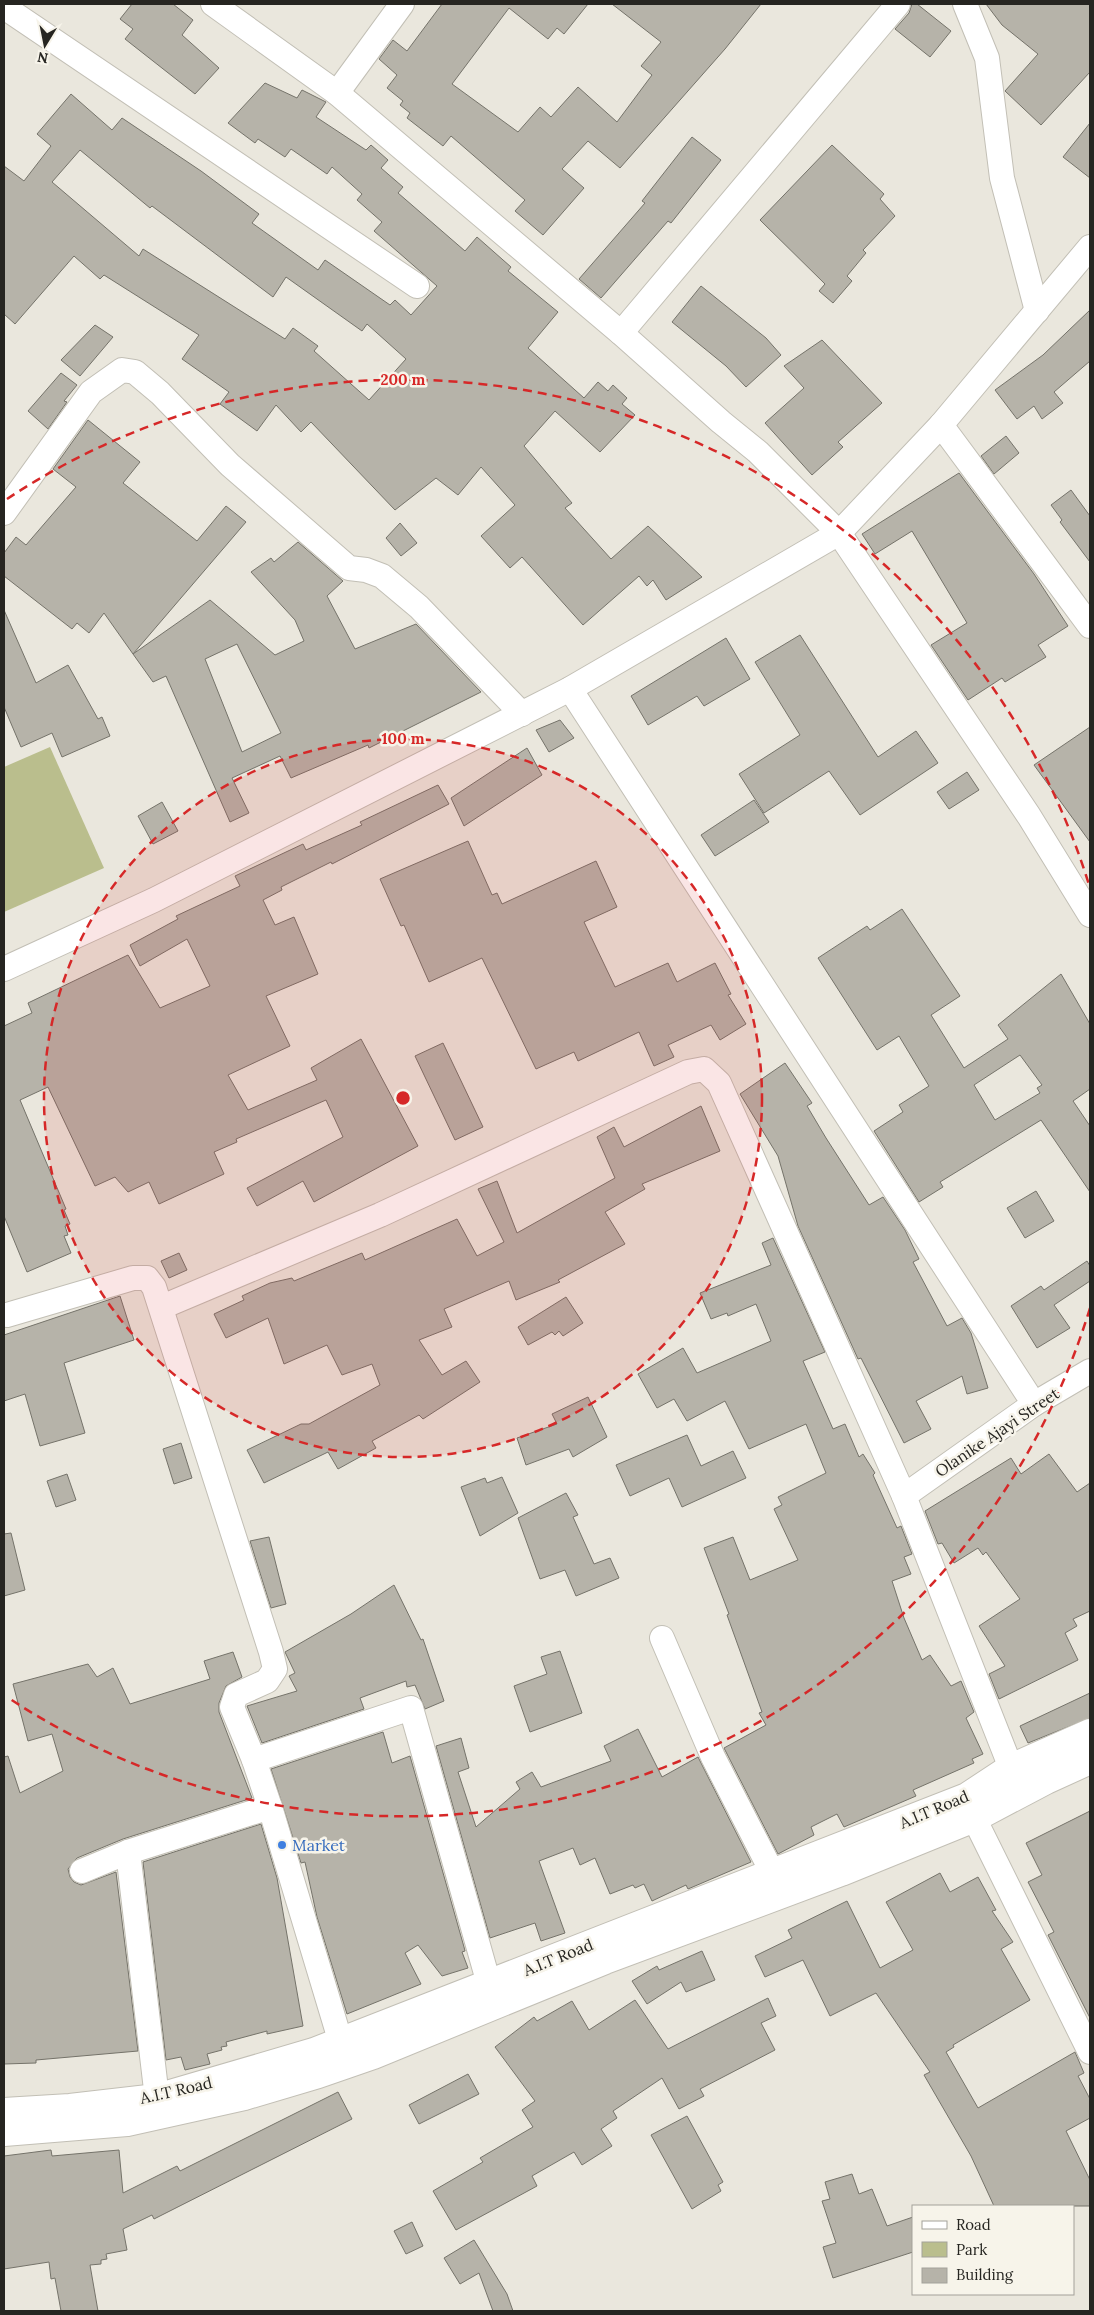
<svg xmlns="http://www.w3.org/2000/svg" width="1094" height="2315" font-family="Lora,serif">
  <rect width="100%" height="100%" fill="#eae7dd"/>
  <polygon fill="#babe8d" points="50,747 104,868 4,912 4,767"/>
  <g fill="#b6b3a9" stroke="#75736a" fill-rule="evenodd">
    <polygon points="132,4 173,4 193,20 182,35 219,68 195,94 125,39 133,29 120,19"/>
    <polygon points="442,4 588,4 564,34 557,28 548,39 509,8 452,84 518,132 540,107 551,117 578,87 617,122 652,75 641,66 661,42 612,4 761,4 725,49 620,168 588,141 562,169 584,188 543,235 515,211 525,200 451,136 443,146 407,118 410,113 400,105 403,101 387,88 397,75 379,59 393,40 407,51"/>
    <polygon points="912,4 917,4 951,31 930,57 895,29 909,13"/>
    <polygon points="986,4 1090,4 1090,72 1041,125 1005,91 1038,54 1002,25"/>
    <path d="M 265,83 L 297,98 L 302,90 L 326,102 L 316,117 L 366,150 L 371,145 L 388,160 L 381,168 L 403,187 L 398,193 L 465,251 L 477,237 L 511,267 L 508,271 L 558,312 L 528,348 L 584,398 L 598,382 L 608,391 L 613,385 L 627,398 L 622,404 L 635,415 L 600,452 L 555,411 L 524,446 L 572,503 L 565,508 L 611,559 L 648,526 L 702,577 L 666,600 L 653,580 L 647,586 L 639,576 L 583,625 L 522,557 L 510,568 L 481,536 L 515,505 L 481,467 L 458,495 L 436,478 L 395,510 L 311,422 L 301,432 L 276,405 L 257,431 L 220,404 L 229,392 L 182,359 L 199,335 L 104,275 L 100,279 L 74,256 L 15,324 L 4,314 L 4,166 L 24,181 L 51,146 L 37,134 L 71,94 L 112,130 L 122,118 L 201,171 L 259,214 L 252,223 L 318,270 L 325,260 L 390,305 L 395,300 L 411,315 L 437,286 L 374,231 L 382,222 L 357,200 L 362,194 L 332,167 L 327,174 L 291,149 L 285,157 L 258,139 L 255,143 L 228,123 ZM 80,150 L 150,208 L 152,206 L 273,297 L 286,277 L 362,331 L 367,324 L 406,359 L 369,400 L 314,351 L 318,346 L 293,328 L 285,339 L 143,249 L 139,256 L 52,182 Z"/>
    <polygon points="1090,123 1090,178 1063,157"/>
    <polygon points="692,137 721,160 671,223 668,221 601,298 579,279 645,203 642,201"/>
    <polygon points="832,145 884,194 880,199 895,216 863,250 866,253 847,276 852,281 833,303 819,291 825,284 760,220"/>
    <polygon points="701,286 766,338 781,355 746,387 726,366 672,322"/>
    <polygon points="1090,310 1090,361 1054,392 1063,403 1042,419 1034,406 1017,419 995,390 1043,355"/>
    <polygon points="95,325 113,337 80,376 61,360"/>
    <polygon points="822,340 882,403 838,442 843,447 812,475 765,423 804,388 784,366"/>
    <polygon points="61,373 77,385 64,401 67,402 48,429 28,411"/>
    <polygon points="88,420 140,462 123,483 197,541 226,506 246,522 133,654 104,613 89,633 77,623 72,629 4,576 4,553 16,537 26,545 76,487 53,469"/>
    <polygon points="1006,436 1019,453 994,474 981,456"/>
    <polygon points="959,473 1034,574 1068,626 1038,645 1046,657 1005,682 1002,678 968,700 931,645 967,623 912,531 875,554 862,534"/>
    <polygon points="1071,490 1090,516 1090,562 1060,522 1062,520 1051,505"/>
    <polygon points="400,523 417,543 401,556 386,538"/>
    <path d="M 298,542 L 343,581 L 327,596 L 355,649 L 416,624 L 481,692 L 369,748 L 368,745 L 291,778 L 280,756 L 232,778 L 249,813 L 230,822 L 166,676 L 153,682 L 133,654 L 210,600 L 275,655 L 304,641 L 295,620 L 251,572 L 271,558 L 274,562 ZM 237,644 L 281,733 L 242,752 L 205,659 Z"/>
    <polygon points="4,610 36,683 68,665 98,719 102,717 110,736 62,757 52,733 21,747 4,707"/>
    <polygon points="800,635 878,757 916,731 938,763 860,815 829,771 764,813 739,774 800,735 755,662"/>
    <polygon points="726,638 750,679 704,706 697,696 648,725 631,696"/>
    <polygon points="560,720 574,738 549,752 536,730"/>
    <polygon points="1090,727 1090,842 1034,765"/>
    <polygon points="527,748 542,775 464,826 451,798"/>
    <polygon points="967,772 979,790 949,809 937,792"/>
    <polygon points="438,785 449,804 332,864 331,862 281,887 282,890 263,900 275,925 294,917 318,974 266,996 290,1046 228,1075 248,1110 317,1080 311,1068 361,1039 418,1146 314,1202 303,1181 257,1206 247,1188 343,1137 326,1100 236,1139 237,1142 214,1152 224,1174 159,1204 149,1182 128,1192 115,1177 95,1186 48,1087 20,1100 66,1209 64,1210 70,1224 65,1226 68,1235 64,1236 71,1253 27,1272 4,1216 4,1026 32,1013 28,1003 128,955 160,1008 210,986 187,939 140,966 130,945 178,919 176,916 240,886 235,876 303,844 306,850 362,825 360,822"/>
    <polygon points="754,800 769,822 715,856 701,835"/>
    <polygon points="162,802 178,831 153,844 138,816"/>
    <polygon points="468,841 492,895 497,893 502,904 596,861 617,907 584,922 615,987 668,963 677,982 715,963 731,994 728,995 746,1024 720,1040 711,1025 668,1045 674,1057 654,1066 639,1032 578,1061 574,1052 536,1069 482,958 429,982 404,925 401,926 380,879"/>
    <path d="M 902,909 L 960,996 L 931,1015 L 964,1068 L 1008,1039 L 998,1025 L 1061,974 L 1090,1024 L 1090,1089 L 1073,1101 L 1090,1126 L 1090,1192 L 1041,1120 L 940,1182 L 943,1187 L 919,1202 L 874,1131 L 903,1112 L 899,1105 L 929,1086 L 899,1036 L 877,1050 L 818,958 L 867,926 L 870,930 ZM 1020,1055 L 1042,1085 L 1037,1088 L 1040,1093 L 995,1120 L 974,1085 Z"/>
    <polygon points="443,1043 483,1127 455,1140 415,1056"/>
    <polygon points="785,1063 812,1103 807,1106 826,1138 869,1205 883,1197 905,1230 919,1259 913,1262 947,1326 962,1318 971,1333 988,1388 967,1394 962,1376 916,1401 931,1429 904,1443 861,1358 858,1359 798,1226 778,1156 740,1094"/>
    <polygon points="701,1106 720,1151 642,1184 645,1189 605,1212 625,1244 558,1280 560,1282 516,1300 509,1281 444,1309 452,1327 419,1340 442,1375 466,1361 480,1382 423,1419 419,1415 372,1441 376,1448 338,1469 328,1452 264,1483 247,1450 301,1424 309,1424 380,1385 372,1364 342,1375 327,1345 284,1364 268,1318 226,1338 214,1314 244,1300 242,1296 270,1283 292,1278 294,1281 362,1253 365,1260 457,1219 477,1256 504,1242 478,1189 497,1181 517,1233 615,1178 597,1137 614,1127 624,1147"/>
    <polygon points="1036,1191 1054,1221 1025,1238 1007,1208"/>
    <polygon points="773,1238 825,1352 803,1361 833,1429 845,1424 859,1457 863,1454 875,1473 873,1475 897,1528 901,1526 912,1554 904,1557 911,1574 892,1581 904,1618 922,1660 930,1655 951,1686 961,1681 974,1712 966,1718 983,1754 972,1759 974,1763 913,1790 916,1796 844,1827 837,1814 811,1827 814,1835 778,1854 724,1748 766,1725 759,1713 762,1712 727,1615 729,1614 704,1548 733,1537 750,1580 798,1560 774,1509 782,1505 778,1497 826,1473 806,1424 749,1449 725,1401 687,1421 674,1399 657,1408 638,1374 683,1348 697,1373 771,1341 756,1304 728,1316 727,1313 711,1319 700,1293 771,1265 762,1243"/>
    <polygon points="179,1253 187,1270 169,1278 161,1261"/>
    <polygon points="1087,1261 1090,1266 1090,1281 1054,1305 1070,1328 1037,1348 1011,1306 1041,1286 1044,1290"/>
    <polygon points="120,1296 134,1340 64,1363 85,1433 40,1446 25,1394 4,1401 4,1335"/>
    <polygon points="566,1297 583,1323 563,1336 559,1331 555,1335 552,1332 528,1345 518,1327"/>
    <polygon points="588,1397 607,1437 573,1457 569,1449 526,1465 517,1438 557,1424 552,1414"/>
    <polygon points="687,1435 701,1466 733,1451 746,1478 682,1507 669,1478 630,1496 616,1465"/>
    <polygon points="181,1443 192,1478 174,1484 163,1449"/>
    <polygon points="1049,1454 1077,1492 1090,1483 1090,1611 1073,1619 1077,1626 1065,1633 1078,1660 999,1699 989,1674 1005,1666 979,1626 1020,1599 986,1552 983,1555 978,1548 954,1563 942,1543 938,1544 925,1511 1011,1458 1021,1474"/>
    <polygon points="67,1474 76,1500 56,1507 47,1481"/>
    <polygon points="502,1477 518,1513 480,1536 461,1487 485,1478 487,1483"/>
    <polygon points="566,1493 578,1515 573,1517 594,1564 610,1558 619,1578 576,1596 565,1570 540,1579 518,1518"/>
    <polygon points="11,1533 25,1590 4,1596 4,1534"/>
    <polygon points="269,1537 286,1604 271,1608 250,1541"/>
    <polygon points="394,1585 421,1640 423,1639 444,1701 425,1709 415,1685 407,1687 406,1681 360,1698 364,1709 262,1743 247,1706 297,1691 289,1676 295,1673 285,1652 351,1614"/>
    <polygon points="560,1651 582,1713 530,1732 514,1686 547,1674 541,1657"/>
    <polygon points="233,1652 242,1677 226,1686 219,1703 219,1712 252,1798 123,1839 77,1858 68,1869 70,1877 74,1882 81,1885 116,1872 138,2051 36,2060 36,2063 4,2064 4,1757 8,1756 20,1793 63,1771 52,1734 28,1741 13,1684 88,1664 97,1677 113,1668 130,1704 210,1679 204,1661"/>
    <polygon points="1090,1693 1090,1718 1028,1743 1020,1726"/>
    <polygon points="638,1729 662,1777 698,1757 751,1862 688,1889 686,1885 652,1901 644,1884 635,1888 633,1885 610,1894 595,1858 580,1865 573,1848 539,1861 565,1933 541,1941 535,1923 490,1938 436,1746 461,1738 469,1768 458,1772 476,1827 520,1789 516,1782 532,1772 541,1787 611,1761 604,1746"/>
    <polygon points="383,1732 392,1763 410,1756 464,1947 465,1951 462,1952 468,1968 442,1976 418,1945 405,1953 421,1984 347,2014 317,1917 305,1862 301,1863 271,1769"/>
    <polygon points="1090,1811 1090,2018 1048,1935 1054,1932 1028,1882 1042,1875 1026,1843"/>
    <polygon points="261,1824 277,1878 303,2026 267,2034 267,2031 226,2042 227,2046 221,2047 222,2050 207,2054 210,2064 185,2070 181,2057 166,2060 143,1862"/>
    <polygon points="940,1873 950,1892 978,1877 996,1910 992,1911 1013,1942 1001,1949 1030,2000 953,2045 954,2047 946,2052 978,2108 1075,2052 1084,2073 1078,2076 1090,2099 1090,2118 1066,2131 1090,2180 1090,2206 994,2206 971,2156 924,2075 930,2072 876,1993 830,2016 803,1960 765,1977 755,1956 792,1938 788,1930 847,1901 880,1968 913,1950 886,1902"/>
    <polygon points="702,1951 715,1980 686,1992 681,1982 647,2004 632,1981 657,1966 659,1970"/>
    <polygon points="768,1998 776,2016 761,2023 775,2050 700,2089 704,2096 679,2109 662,2078 613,2111 617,2118 601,2129 612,2146 582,2165 574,2152 532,2176 537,2186 456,2230 433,2191 483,2162 480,2158 533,2127 522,2110 535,2101 495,2047 534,2017 537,2021 572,2001 589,2030 635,2000 668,2049"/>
    <polygon points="468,2074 479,2094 419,2124 409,2105"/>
    <polygon points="338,2092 352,2119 154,2219 152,2215 123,2229 127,2250 106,2254 107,2259 101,2260 101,2264 90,2265 98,2311 61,2311 55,2278 51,2279 49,2262 4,2269 4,2156 51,2150 52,2156 119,2150 123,2193 177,2166 180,2171"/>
    <polygon points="687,2116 723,2182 718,2185 721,2191 692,2209 651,2135"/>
    <polygon points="852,2174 859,2194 872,2189 887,2226 913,2217 913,2252 833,2278 823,2247 836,2243 822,2201 830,2199 825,2182"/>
    <polygon points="412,2222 423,2246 406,2254 394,2231"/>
    <polygon points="474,2240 507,2294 513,2311 493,2311 479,2273 460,2284 444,2258"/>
  </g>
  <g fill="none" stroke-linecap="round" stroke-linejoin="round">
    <g stroke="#c2bfb5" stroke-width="26">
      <g id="minor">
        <polyline points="213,4 337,93 621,333 721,422 758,452 839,533 1029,816 1090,915"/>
        <polyline points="965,4 987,58 1002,178 1037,311"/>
        <polyline points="4,7 417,286"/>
        <polyline points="337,93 402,4"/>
        <polyline points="621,333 898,4"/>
        <polyline points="941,425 1090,626"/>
        <polyline points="4,513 91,392 122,370 135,372 160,393 230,465 349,568 366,570 382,576 419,607 522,714"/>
        <polyline points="570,689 1034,1404"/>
        <polyline points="4,969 154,900 570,689 839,533 941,425 1090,247"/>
        <polyline points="162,1307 380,1215 688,1072 704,1069 719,1083 904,1496 1011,1768"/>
        <polyline points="7,1315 133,1278 147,1278 154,1287 271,1652 275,1669 267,1681 236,1695 232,1707 254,1760 270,1807 341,2043"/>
        <polyline points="904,1496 1034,1404 1090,1371"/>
        <polyline points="662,1638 713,1757 773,1874"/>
        <polyline points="254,1760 411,1708 489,1984"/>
        <polyline points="974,1818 1090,2052"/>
        <polyline points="128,1852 157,2098"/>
        <polyline points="82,1871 128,1852 270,1807"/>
      </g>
    </g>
    <g stroke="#c2bfb5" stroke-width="30">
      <g id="tertiary">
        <polyline points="4,2112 70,2108 157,2098 314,2052 967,1797 1011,1768 1090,1733"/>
        <polyline points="4,2132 127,2122 244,2096 318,2074 373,2055 605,1960 841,1872 974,1818 1046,1780 1090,1760"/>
      </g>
    </g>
    <use href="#minor" stroke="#fff" stroke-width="24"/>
    <use href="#tertiary" stroke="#fff" stroke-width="28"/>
  </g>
  <circle cx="403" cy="1098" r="359" fill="#d62828" fill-opacity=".12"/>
  <g fill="none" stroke="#d62828" stroke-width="2.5" stroke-dasharray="9 6">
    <circle cx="403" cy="1098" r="359"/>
    <path d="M1090 1308A718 718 0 0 1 7 1697M7 499A718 718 0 0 1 1090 888"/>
  </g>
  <circle fill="#3f7fe0" stroke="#f7f4ea" stroke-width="2" cx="282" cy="1845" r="5"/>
  <g text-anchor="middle" stroke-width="5" stroke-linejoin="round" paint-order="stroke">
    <g font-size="16" fill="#262521" stroke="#f7f4ea">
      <text transform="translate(997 1432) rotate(-34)" y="6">Olanike Ajayi Street</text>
      <text transform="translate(934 1809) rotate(-23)" y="6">A.I.T Road</text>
      <text transform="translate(558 1957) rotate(-22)" y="6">A.I.T Road</text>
      <text transform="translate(176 2090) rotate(-13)" y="6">A.I.T Road</text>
    </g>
    <g font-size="16" fill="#366cbe" stroke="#f7f4ea" text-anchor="start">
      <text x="292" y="1851">Market</text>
    </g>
  </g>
  <circle cx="403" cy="1098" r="8" fill="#d62828" stroke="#f7f4ea" stroke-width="2.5"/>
  <g font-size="15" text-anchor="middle" font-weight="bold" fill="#d62828" stroke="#f7f4ea" stroke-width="5" stroke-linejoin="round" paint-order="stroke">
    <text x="403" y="385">200 m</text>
    <text x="403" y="744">100 m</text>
  </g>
  <rect width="1094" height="2315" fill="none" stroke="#262521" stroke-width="10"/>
  <rect x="912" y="2205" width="162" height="90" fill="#f7f4ea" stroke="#a3a19a"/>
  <rect x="922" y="2221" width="25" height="8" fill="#ffffff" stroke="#a3a19a"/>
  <text x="956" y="2230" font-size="15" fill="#262521">Road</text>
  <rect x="922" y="2242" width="25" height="15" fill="#babe8d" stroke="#a3a19a"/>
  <text x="956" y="2255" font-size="15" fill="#262521">Park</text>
  <rect x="922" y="2268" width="25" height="15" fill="#b6b3a9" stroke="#a3a19a"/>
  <text x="956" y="2280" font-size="15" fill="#262521">Building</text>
  <g transform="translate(45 45) rotate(190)" stroke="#f7f4ea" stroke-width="4" paint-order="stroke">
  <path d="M0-4L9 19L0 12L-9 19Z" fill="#262521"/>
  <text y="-8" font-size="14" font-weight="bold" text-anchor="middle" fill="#262521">N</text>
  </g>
</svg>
